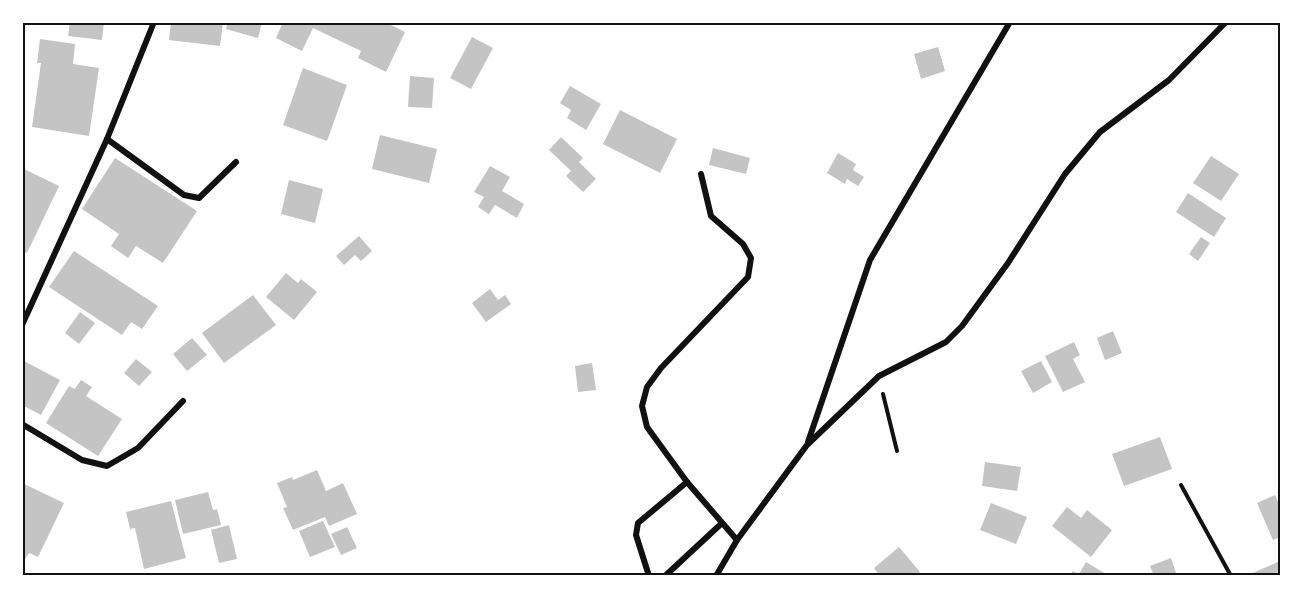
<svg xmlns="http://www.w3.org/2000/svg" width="1303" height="598" font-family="Quicksand,sans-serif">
  <rect width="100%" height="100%" fill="#fff"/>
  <g fill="#c4c4c4">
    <polygon points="70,22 104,22 102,40 68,36"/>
    <polygon points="171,22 223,22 220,46 169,40"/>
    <polygon points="228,22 262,22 258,38 226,29"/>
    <polygon points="283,22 385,22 405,32 386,72 358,58 361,51 313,28 302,51 276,38"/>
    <polygon points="472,37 493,48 471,89 450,78"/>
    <polygon points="40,39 75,44 73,64 99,68 89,136 32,127 41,63 37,63"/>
    <polygon points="938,47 945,71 921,79 914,54"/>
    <polygon points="303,68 347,85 327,141 283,125"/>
    <polygon points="410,76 434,78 432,108 408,107"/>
    <polygon points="570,86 601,104 586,130 567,118 571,110 560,103"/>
    <polygon points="620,110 677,139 660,173 603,144"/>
    <polygon points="380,135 437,149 429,183 372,169"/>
    <polygon points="561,137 583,158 579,162 596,179 583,192 566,176 571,171 549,150"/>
    <polygon points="713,148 750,158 746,174 709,165"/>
    <polygon points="838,153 856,164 853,170 864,177 858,186 847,179 845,184 827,173"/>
    <polygon points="1211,156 1239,174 1221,201 1193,183"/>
    <polygon points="115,158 197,211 163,263 136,246 128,258 111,246 119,234 82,209"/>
    <polygon points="490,166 510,177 502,191 524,204 517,218 495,205 489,214 478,207 484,197 474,192"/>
    <polygon points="22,168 59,186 27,253 22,251"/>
    <polygon points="289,180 323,189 315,223 281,214"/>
    <polygon points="1188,193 1226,218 1214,237 1176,212"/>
    <polygon points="359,236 372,251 361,261 355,255 344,265 336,256"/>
    <polygon points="1201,237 1210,243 1198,261 1189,254"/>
    <polygon points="74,251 158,306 142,329 131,322 122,335 49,287"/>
    <polygon points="286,273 298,283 301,279 317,292 294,320 266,297"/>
    <polygon points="490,289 498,300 505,295 511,304 486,322 472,303"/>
    <polygon points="253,295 276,325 224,363 202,333"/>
    <polygon points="80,312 95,323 79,344 65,333"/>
    <polygon points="1113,331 1122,353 1105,360 1097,338"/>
    <polygon points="192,338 207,355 187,371 173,354"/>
    <polygon points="1074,342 1080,355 1073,359 1085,382 1063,392 1045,356"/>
    <polygon points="136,359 152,372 139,386 124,373"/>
    <polygon points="22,360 60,380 41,415 22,405"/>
    <polygon points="1041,361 1052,382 1033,393 1021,371"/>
    <polygon points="592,363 596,390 578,392 575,366"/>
    <polygon points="81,380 92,387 86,396 122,419 98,456 46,423 69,386 75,389"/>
    <polygon points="1160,437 1172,469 1124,486 1112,454"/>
    <polygon points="985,462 1021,467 1017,491 982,486"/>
    <polygon points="317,470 326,491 343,483 357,514 329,526 325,517 293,530 283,508 287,507 277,483 292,477 293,480"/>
    <polygon points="22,483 64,503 38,557 29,553 24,561 22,561"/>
    <polygon points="208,492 213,510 217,509 221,525 183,534 175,500"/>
    <polygon points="1275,495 1280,507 1280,537 1273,540 1257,503"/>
    <polygon points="171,501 186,558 144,569 135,528 130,529 126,512"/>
    <polygon points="991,503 1027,517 1016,544 980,530"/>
    <polygon points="1067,507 1081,518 1087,510 1112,530 1091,557 1052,526"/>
    <polygon points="323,521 335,547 310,557 299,531"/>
    <polygon points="229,525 237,559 219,563 211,530"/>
    <polygon points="347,527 357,548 341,555 331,534"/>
    <polygon points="899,547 920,572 916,576 880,576 874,568"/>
    <polygon points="1171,558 1177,576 1154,576 1150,566"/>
    <polygon points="1280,561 1280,576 1246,576"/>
    <polygon points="1086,562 1109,576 1070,576 1073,571 1079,574"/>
  </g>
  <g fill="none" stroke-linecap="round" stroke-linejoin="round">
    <g stroke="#111" stroke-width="4">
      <polyline points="883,394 897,451"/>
      <polyline points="1181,485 1231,576"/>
    </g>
    <g stroke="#111" stroke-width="6">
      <polyline points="107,139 184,195 199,198 236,162"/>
      <polyline points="701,174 711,216 743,244 751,258 748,277 661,368 647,387 642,406 647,427 687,482 737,540"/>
      <polyline points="22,325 107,139 154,22"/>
      <polyline points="22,424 82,460 107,466 138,448 183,401"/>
      <polyline points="808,442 870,260 1010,22"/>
      <polyline points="649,576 636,535 638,523 687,482"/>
      <polyline points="665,576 722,523"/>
      <polyline points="716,576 737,540 807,445 879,376 946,342 962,326 1008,263 1065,174 1100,132 1169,80 1226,22"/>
    </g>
  </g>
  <rect width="1303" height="598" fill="none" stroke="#ffffff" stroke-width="48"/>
  <rect x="24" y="24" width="1255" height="550" fill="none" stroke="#111" stroke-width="2"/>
</svg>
